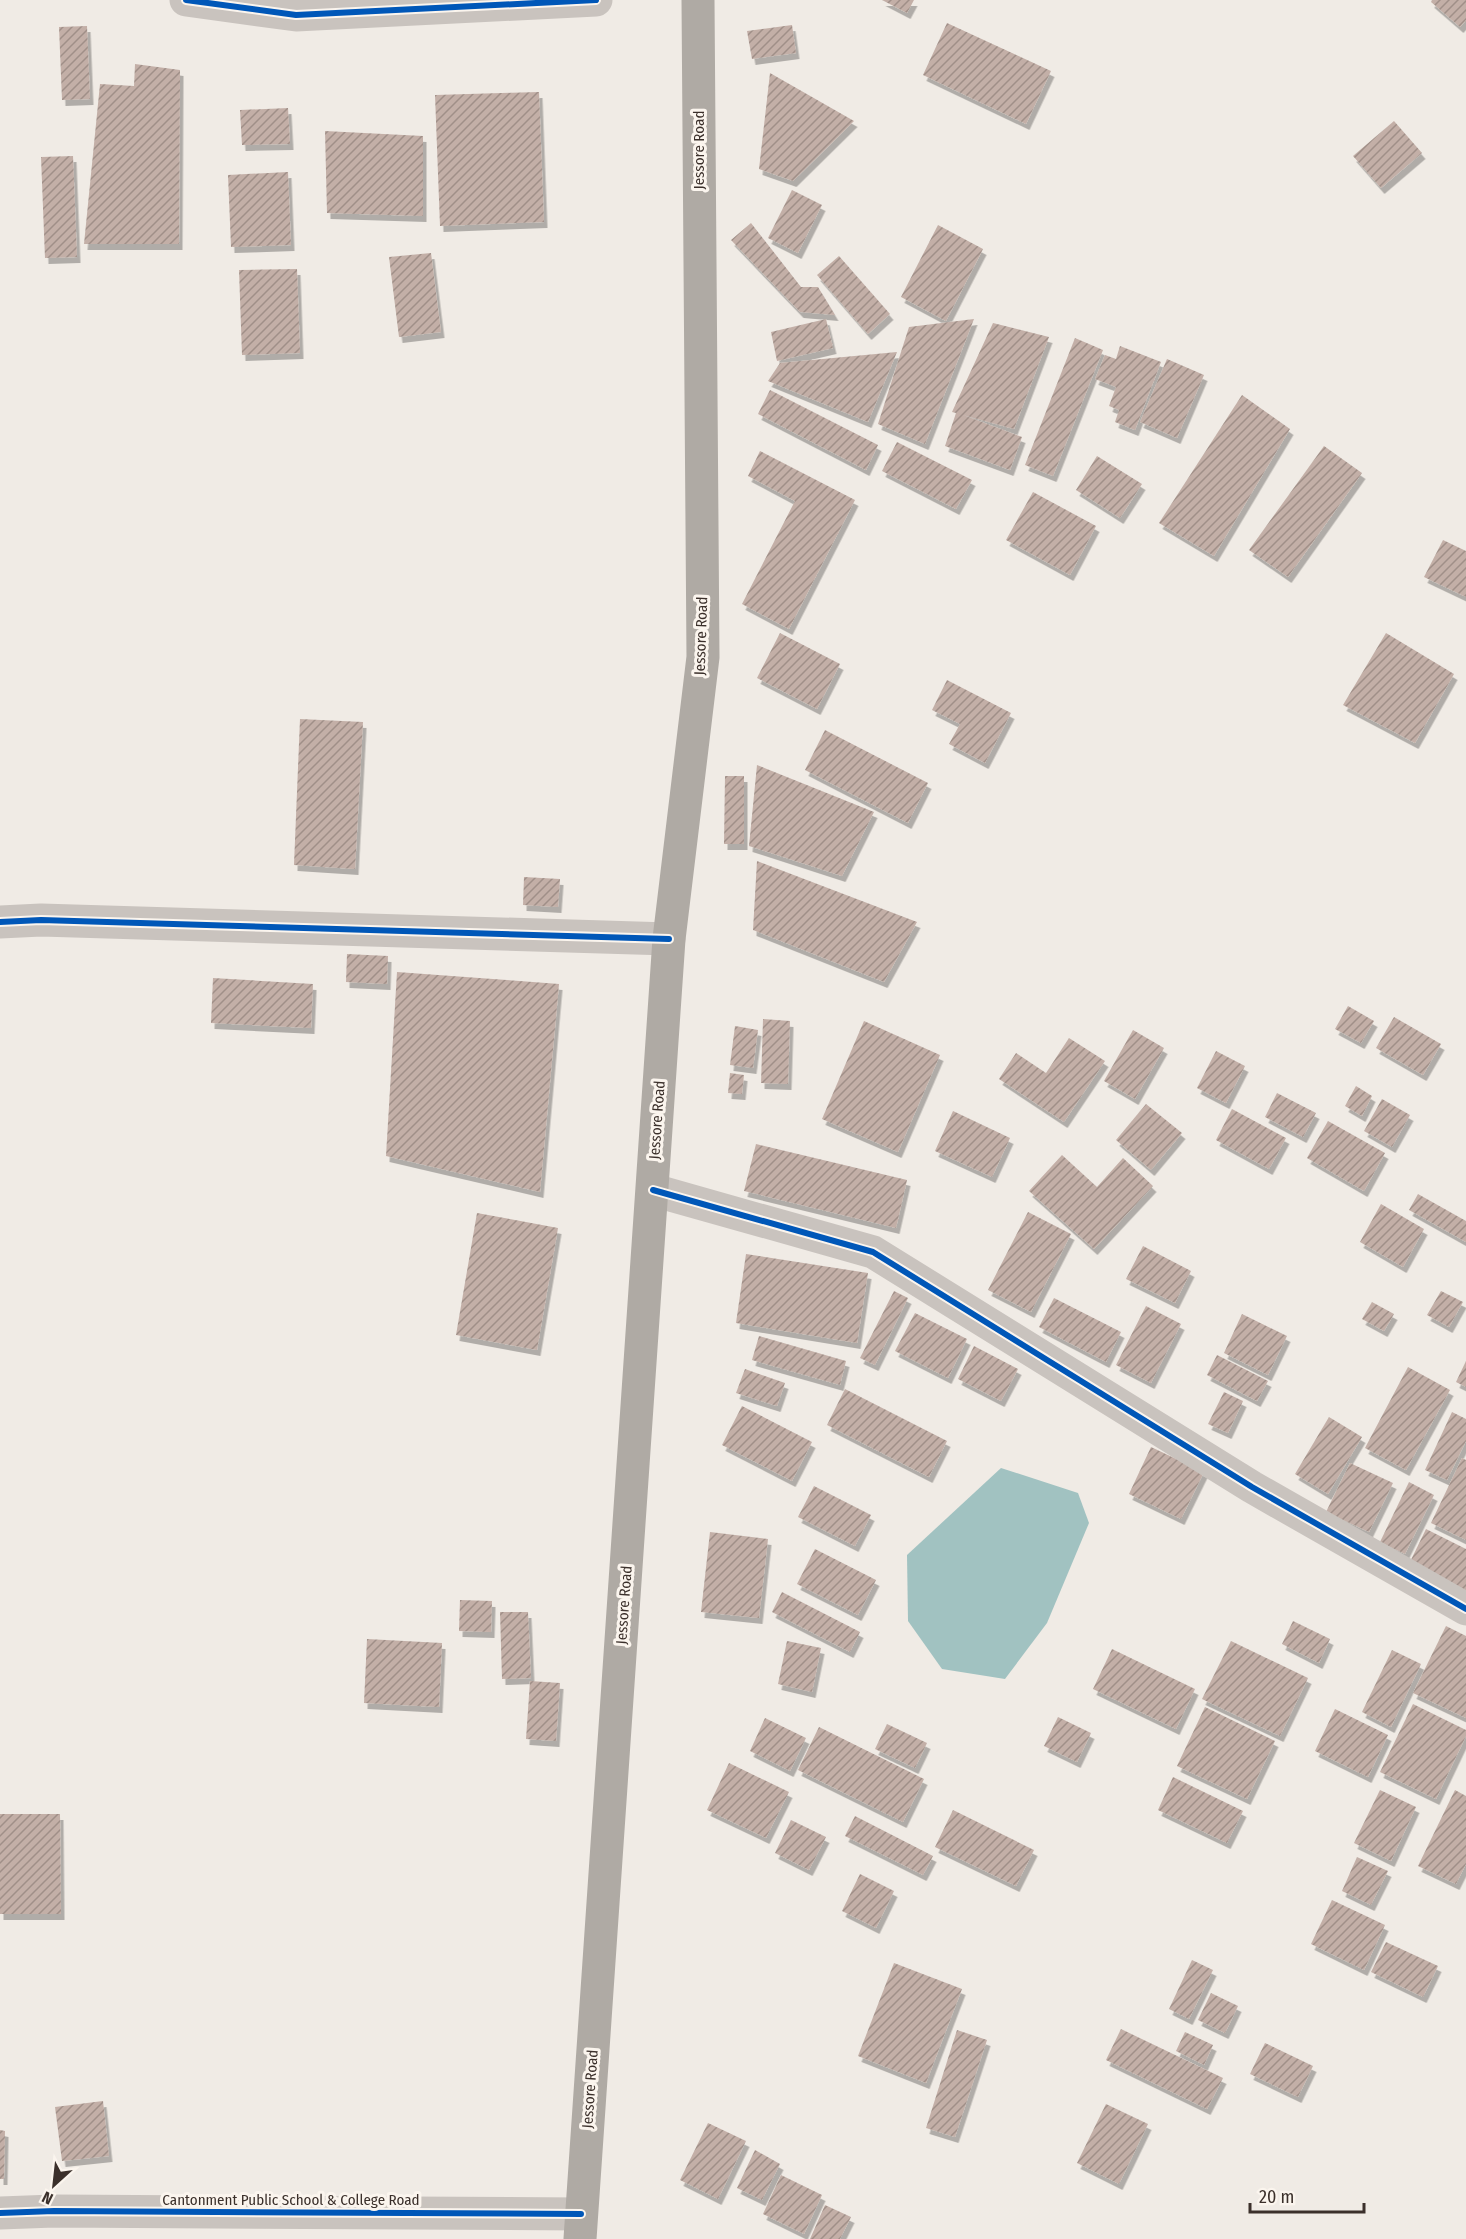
<svg xmlns="http://www.w3.org/2000/svg" width="1466" height="2239" font-family="'Fira Sans Condensed',sans-serif">
  <defs>
    <pattern id="building-hatch" width="6" height="6" patternUnits="userSpaceOnUse" patternTransform="scale(1.5)"><rect width="6" height="6" fill="#c3afa7"/><path d="M-1 1l2-2M0 6l6-6M5 7l2-2" fill="none" stroke="#a08f88"/></pattern>
    <filter id="shadow"><feDropShadow dx="3.5" dy="6" stdDeviation="0" flood-color="#0004"/></filter>
  </defs>
  <rect width="100%" height="100%" fill="#f0ebe5"/>
  <polygon fill="#a1c2c1" points="1001,1468 1078,1493 1089,1523 1047,1623 1005,1679 942,1669 908,1621 907,1555"/>
  <g fill="url(#building-hatch)" filter="url(#shadow)">
    <polygon points="882,0 914,0 907,13"/>
    <polygon points="1432,0 1466,0 1466,20 1460,27 1431,2"/>
    <polygon points="947,23 1051,71 1026,124 923,75"/>
    <polygon points="792,25 796,53 752,59 747,31"/>
    <polygon points="87,26 90,99 62,100 59,27"/>
    <polygon points="135,64 180,70 179,244 84,244 100,84 134,86"/>
    <polygon points="770,73 854,121 793,181 759,169"/>
    <polygon points="539,92 544,222 440,226 435,95"/>
    <polygon points="288,108 290,144 242,145 240,110"/>
    <polygon points="1394,121 1422,153 1381,188 1353,156"/>
    <polygon points="325,131 423,136 423,216 327,213"/>
    <polygon points="73,156 77,257 45,258 41,157"/>
    <polygon points="288,172 291,245 231,247 228,175"/>
    <polygon points="792,190 822,205 798,253 768,238"/>
    <polygon points="751,223 801,287 818,287 835,315 800,312 731,240"/>
    <polygon points="938,225 983,249 946,321 901,297"/>
    <polygon points="431,253 441,332 399,337 389,257"/>
    <polygon points="839,256 890,314 868,334 817,275"/>
    <polygon points="297,269 300,353 242,355 239,270"/>
    <polygon points="826,319 833,348 777,361 771,332"/>
    <polygon points="974,319 925,444 878,424 909,327"/>
    <polygon points="993,323 1049,337 1014,429 963,415 1022,437 1010,470 945,446 956,413 952,412"/>
    <polygon points="1075,338 1103,350 1053,476 1025,465"/>
    <polygon points="1120,346 1161,362 1135,430 1115,422 1119,410 1109,406 1116,387 1095,379 1105,355 1116,359"/>
    <polygon points="897,352 868,422 768,381 780,363"/>
    <polygon points="1167,359 1204,375 1177,438 1140,422"/>
    <polygon points="770,390 878,445 866,470 758,414"/>
    <polygon points="1242,395 1290,429 1214,556 1159,523"/>
    <polygon points="897,442 972,480 956,509 882,471"/>
    <polygon points="1324,446 1362,473 1288,577 1249,550"/>
    <polygon points="760,451 855,500 789,629 742,604 795,501 748,476"/>
    <polygon points="1097,456 1142,484 1120,518 1076,490"/>
    <polygon points="1033,492 1096,526 1070,575 1006,540"/>
    <polygon points="1443,540 1466,551 1466,597 1424,577"/>
    <polygon points="780,633 840,664 817,709 757,678"/>
    <polygon points="1386,633 1454,674 1415,743 1343,705"/>
    <polygon points="947,680 1011,713 985,763 949,744 960,724 932,710"/>
    <polygon points="300,719 363,722 355,869 294,865"/>
    <polygon points="825,730 928,783 908,823 805,770"/>
    <polygon points="757,765 874,812 842,876 749,846"/>
    <polygon points="725,776 744,776 744,844 724,844"/>
    <polygon points="757,861 917,922 884,982 753,930"/>
    <polygon points="524,877 560,879 558,907 523,905"/>
    <polygon points="347,954 388,956 387,984 346,982"/>
    <polygon points="397,972 559,984 540,1192 386,1156"/>
    <polygon points="213,978 313,984 311,1028 211,1023"/>
    <polygon points="1348,1006 1374,1021 1361,1043 1335,1029"/>
    <polygon points="1394,1017 1441,1044 1423,1075 1376,1048"/>
    <polygon points="763,1019 790,1021 788,1084 761,1083"/>
    <polygon points="864,1021 940,1055 898,1152 822,1119"/>
    <polygon points="735,1026 758,1030 753,1068 730,1065"/>
    <polygon points="1133,1030 1164,1048 1135,1099 1104,1081"/>
    <polygon points="1069,1038 1105,1061 1064,1122 999,1079 1016,1053 1046,1073"/>
    <polygon points="1216,1051 1245,1066 1226,1103 1197,1088"/>
    <polygon points="730,1073 744,1075 742,1094 728,1093"/>
    <polygon points="1356,1086 1372,1096 1362,1116 1345,1106"/>
    <polygon points="1277,1093 1316,1113 1303,1137 1265,1117"/>
    <polygon points="1382,1099 1410,1115 1392,1147 1364,1131"/>
    <polygon points="1146,1104 1182,1133 1151,1170 1116,1140"/>
    <polygon points="1232,1109 1286,1138 1269,1169 1216,1140"/>
    <polygon points="953,1111 1010,1138 992,1177 935,1151"/>
    <polygon points="1328,1121 1385,1153 1364,1191 1307,1158"/>
    <polygon points="756,1144 907,1180 896,1228 744,1191"/>
    <polygon points="1062,1155 1097,1187 1123,1158 1153,1186 1094,1249 1029,1191"/>
    <polygon points="1418,1194 1466,1221 1466,1242 1409,1210"/>
    <polygon points="1381,1204 1424,1229 1403,1267 1360,1242"/>
    <polygon points="1028,1212 1071,1234 1031,1312 988,1290"/>
    <polygon points="477,1213 558,1228 537,1350 456,1335"/>
    <polygon points="1143,1246 1191,1271 1175,1303 1126,1279"/>
    <polygon points="746,1254 868,1273 857,1343 736,1323"/>
    <polygon points="894,1291 908,1298 875,1365 860,1358"/>
    <polygon points="1441,1291 1463,1302 1449,1327 1427,1315"/>
    <polygon points="1054,1298 1121,1332 1106,1362 1039,1327"/>
    <polygon points="1372,1302 1394,1314 1384,1331 1362,1319"/>
    <polygon points="1146,1306 1181,1324 1151,1383 1116,1365"/>
    <polygon points="915,1313 967,1339 948,1378 895,1351"/>
    <polygon points="1242,1314 1287,1336 1268,1375 1224,1353"/>
    <polygon points="759,1336 846,1361 840,1385 752,1360"/>
    <polygon points="974,1346 1018,1369 1001,1401 958,1379"/>
    <polygon points="1217,1355 1268,1381 1257,1401 1207,1375"/>
    <polygon points="1466,1361 1466,1387 1456,1382"/>
    <polygon points="1408,1367 1450,1390 1406,1470 1365,1448"/>
    <polygon points="745,1369 785,1383 777,1406 736,1393"/>
    <polygon points="845,1389 947,1441 929,1477 827,1425"/>
    <polygon points="1224,1392 1243,1401 1228,1433 1208,1424"/>
    <polygon points="742,1406 812,1442 792,1481 722,1445"/>
    <polygon points="1452,1412 1466,1419 1466,1441 1447,1480 1425,1470"/>
    <polygon points="1329,1417 1362,1437 1328,1494 1295,1474"/>
    <polygon points="1151,1447 1204,1472 1181,1519 1129,1494"/>
    <polygon points="1462,1458 1466,1460 1466,1540 1431,1523"/>
    <polygon points="1350,1463 1393,1483 1369,1532 1326,1512"/>
    <polygon points="1409,1482 1434,1495 1405,1554 1380,1542"/>
    <polygon points="814,1486 871,1515 855,1546 798,1517"/>
    <polygon points="1426,1529 1466,1549 1466,1594 1408,1566"/>
    <polygon points="710,1532 768,1539 759,1618 701,1612"/>
    <polygon points="815,1549 876,1580 858,1615 797,1584"/>
    <polygon points="782,1592 860,1632 850,1652 772,1612"/>
    <polygon points="460,1600 492,1601 491,1632 459,1631"/>
    <polygon points="500,1612 528,1612 531,1678 502,1679"/>
    <polygon points="1293,1621 1330,1639 1319,1663 1282,1644"/>
    <polygon points="1446,1626 1466,1636 1466,1718 1413,1693"/>
    <polygon points="367,1639 442,1643 439,1707 364,1703"/>
    <polygon points="787,1641 821,1648 812,1692 778,1684"/>
    <polygon points="1231,1641 1308,1678 1280,1736 1202,1699"/>
    <polygon points="1112,1649 1195,1689 1176,1729 1093,1689"/>
    <polygon points="1392,1650 1421,1664 1391,1727 1362,1712"/>
    <polygon points="530,1681 560,1683 556,1741 526,1739"/>
    <polygon points="1413,1704 1466,1730 1466,1736 1436,1799 1380,1772"/>
    <polygon points="1205,1707 1275,1741 1247,1799 1177,1766"/>
    <polygon points="1335,1709 1388,1735 1368,1777 1315,1751"/>
    <polygon points="1058,1717 1091,1733 1077,1762 1044,1746"/>
    <polygon points="765,1718 806,1738 790,1771 750,1751"/>
    <polygon points="887,1724 927,1743 915,1768 875,1749"/>
    <polygon points="819,1727 924,1779 903,1822 798,1770"/>
    <polygon points="729,1763 789,1792 766,1838 707,1810"/>
    <polygon points="1173,1777 1243,1811 1227,1843 1158,1810"/>
    <polygon points="1380,1790 1416,1807 1391,1861 1354,1843"/>
    <polygon points="1455,1790 1466,1796 1466,1864 1456,1884 1418,1866"/>
    <polygon points="953,1810 1034,1850 1016,1886 935,1847"/>
    <polygon points="0,1814 60,1814 61,1914 0,1914"/>
    <polygon points="855,1816 933,1856 923,1875 845,1836"/>
    <polygon points="791,1820 826,1837 809,1870 775,1853"/>
    <polygon points="1357,1857 1388,1871 1371,1905 1342,1891"/>
    <polygon points="860,1874 894,1891 876,1928 842,1911"/>
    <polygon points="1332,1900 1385,1925 1364,1970 1311,1944"/>
    <polygon points="1386,1942 1438,1966 1423,1997 1371,1972"/>
    <polygon points="1192,1960 1213,1970 1189,2019 1169,2009"/>
    <polygon points="894,1963 962,1989 926,2083 858,2056"/>
    <polygon points="1211,1993 1238,2006 1225,2033 1198,2020"/>
    <polygon points="1121,2029 1223,2078 1207,2109 1106,2060"/>
    <polygon points="957,2030 987,2040 955,2137 926,2128"/>
    <polygon points="1185,2032 1213,2045 1204,2065 1176,2051"/>
    <polygon points="1265,2043 1313,2066 1298,2097 1250,2074"/>
    <polygon points="103,2101 109,2156 62,2161 55,2107"/>
    <polygon points="1106,2104 1148,2124 1119,2184 1077,2163"/>
    <polygon points="708,2123 746,2141 718,2199 680,2180"/>
    <polygon points="0,2130 5,2131 4,2179 0,2179"/>
    <polygon points="755,2150 780,2164 762,2200 737,2188"/>
    <polygon points="781,2175 822,2195 804,2234 763,2214"/>
    <polygon points="825,2205 851,2217 840,2239 810,2239"/>
  </g>
  <g fill="none" stroke-linecap="round" stroke-linejoin="round">
    <g stroke="#c9c3be" stroke-width="33">
      <polyline points="186,0 296,15 596,0"/>
      <polyline points="0,922 41,920 669,939"/>
      <polyline points="653,1190 873,1252 1252,1487 1466,1609"/>
      <polyline points="0,2213 54,2211 581,2214"/>
    </g>
    <polyline stroke="#afaaa4" stroke-width="33" points="580,2239 669,939 703,657 698,0"/>
    <g stroke="#fbf5ee" stroke-width="10">
      <g id="cycleway">
        <polyline points="186,0 296,15 596,0"/>
        <polyline points="0,922 41,920 669,939"/>
        <polyline points="653,1190 873,1252 1252,1487 1466,1609"/>
        <polyline points="0,2213 54,2211 581,2214"/>
      </g>
    </g>
    <use href="#cycleway" stroke="#0057b8" stroke-width="6"/>
  </g>
  <g text-anchor="middle" stroke-width="6" stroke-linejoin="round" paint-order="stroke">
    <g font-size="15" fill="#3b302b" stroke="#fbf5ee">
      <text transform="translate(699 150) rotate(-90)" y="5">Jessore Road</text>
      <text transform="translate(701 636) rotate(-88)" y="5">Jessore Road</text>
      <text transform="translate(657 1120) rotate(-86)" y="5">Jessore Road</text>
      <text transform="translate(624 1605) rotate(-86)" y="5">Jessore Road</text>
      <text transform="translate(590 2089) rotate(-86)" y="5">Jessore Road</text>
      <text x="291" y="2205">Cantonment Public School &amp; College Road</text>
    </g>
  </g>
  <g transform="translate(54 2185) rotate(207)" stroke="#fbf5ee" stroke-width="4.5" paint-order="stroke">
  <path d="M0-4.5L10 22L0 15L-10 22Z" fill="#3b302b"/>
  <text y="-9" font-size="16" font-weight="bold" text-anchor="middle" fill="#3b302b">N</text>
  </g>
  <path d="M1250 2203v9h114v-9" fill="none" stroke="#3b302b" stroke-width="3"/>
  <text x="1259" y="2203" font-size="18" fill="#3b302b" stroke="#fbf5ee" stroke-width="4.5" paint-order="stroke">20 m</text>
</svg>
